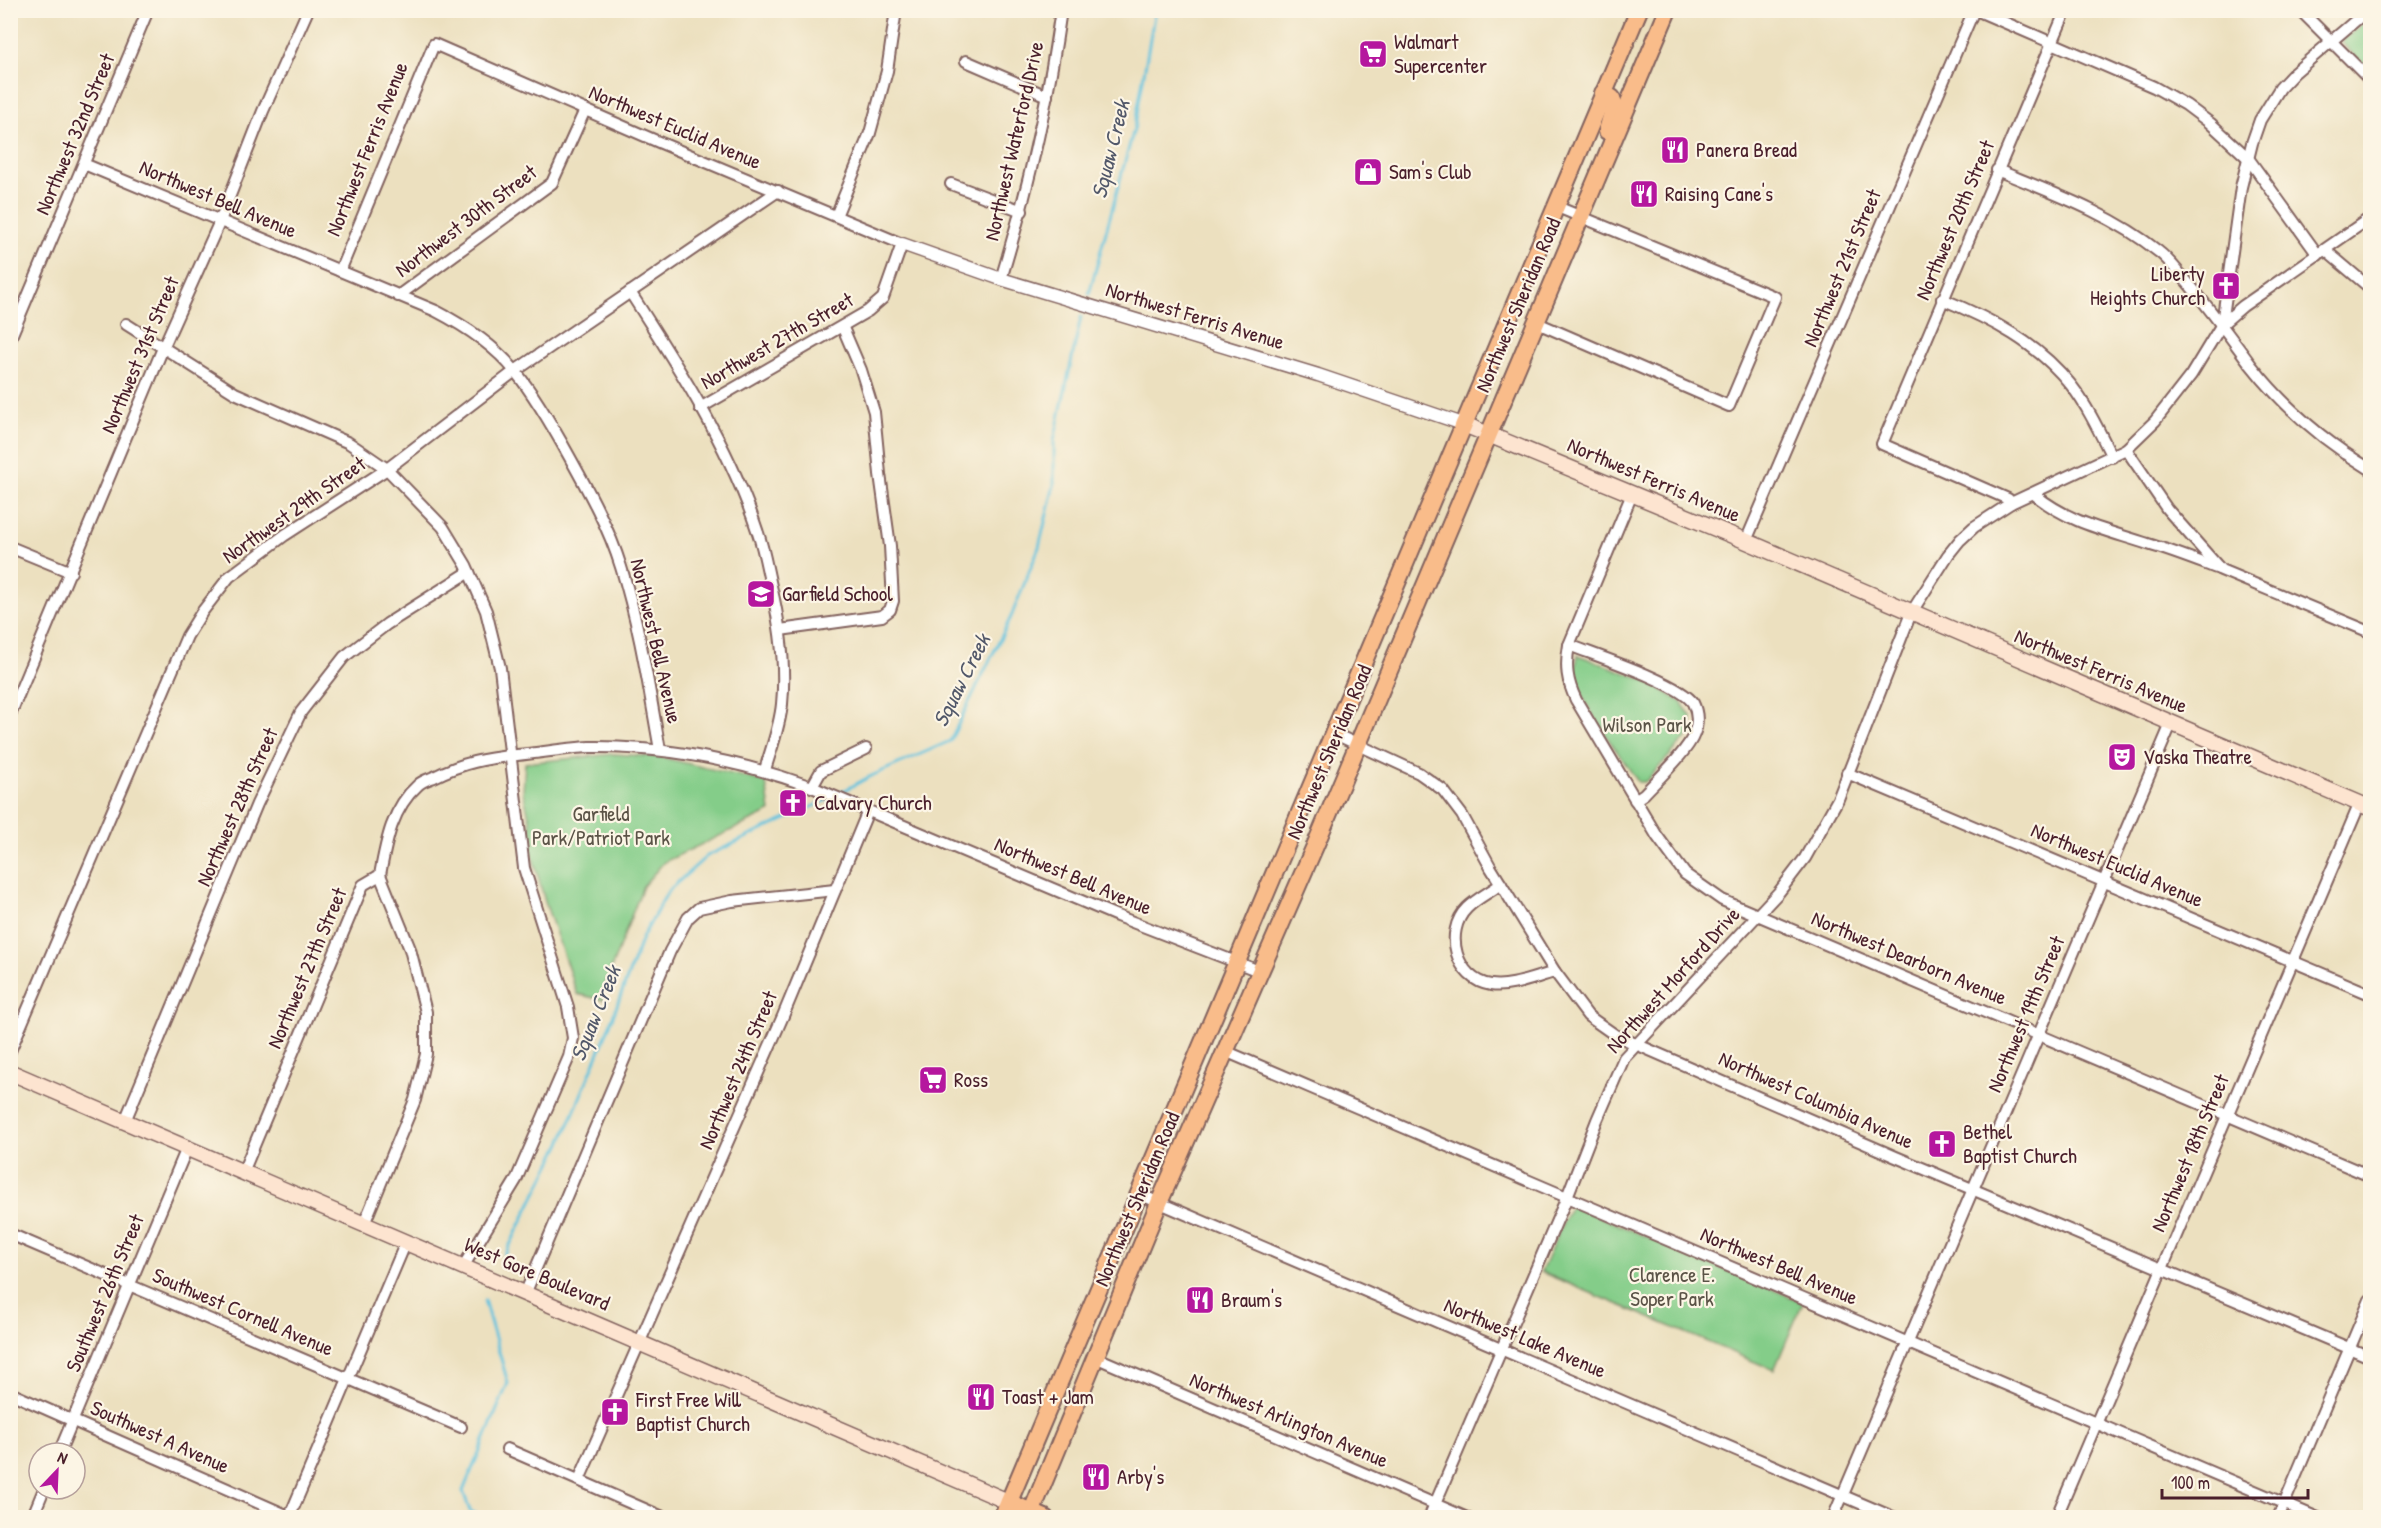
<svg xmlns="http://www.w3.org/2000/svg" width="2381" height="1528" font-family="'Patrick Hand',sans-serif">
  <rect width="100%" height="100%" fill="#fcf5e5"/>
  <filter id="ink" filterUnits="userSpaceOnUse"><feTurbulence type="fractalNoise" baseFrequency=".0167" numOctaves="2"/><feDisplacementMap in="SourceGraphic" scale="12" xChannelSelector="R" yChannelSelector="G"/><feConvolveMatrix kernelMatrix="1 2 1 2 8 2 1 2 1" color-interpolation-filters="sRGB"/></filter>
  <filter id="wash" filterUnits="userSpaceOnUse"><feTurbulence type="fractalNoise" baseFrequency=".008" numOctaves="4" result="noise"/><feDisplacementMap in="SourceGraphic" scale="24" xChannelSelector="R" yChannelSelector="G"/><feGaussianBlur stdDeviation="1.35" result="paint"/><feColorMatrix in="noise" values="0 0 0 0 0 0 0 0 0 0 0 0 0 0 0 0 0 1.4 0 .05"/><feComposite in="paint" operator="in"/></filter>
  <g filter="url(#wash)">
    <rect width="100%" height="100%" fill="#ece0bf"/>
    <g fill="#84cd89" stroke="#67765a" stroke-width="1.5">
      <polygon points="2370,17 2370,71 2341,42"/>
      <path d="M 1578,655 L 1645,680 L 1680,701 L 1692,717 L 1688,736 L 1645,782 L 1638,782 C 1617,750 1590,718 1577,682 C 1574,674 1576,663 1578,655 Z"/>
      <polygon points="614,754 660,757 766,782 770,812 664,862 643,886 606,982 603,1000 577,994 545,902 531,851 530,820 523,792 525,763"/>
      <polygon points="1571,1205 1803,1302 1774,1370 1541,1272"/>
    </g>
    <g fill="none" stroke-linecap="round" stroke-linejoin="round">
      <g stroke="#60c2de" stroke-width="3">
        <polyline points="1089,294 1135,125 1155,10"/>
        <polyline points="836,795 869,777 950,741 1011,617 1039,547 1054,485 1054,441 1081,317"/>
        <polyline points="503,1259 561,1143 606,1035 642,938 668,891 707,856 831,798"/>
        <polyline points="484,1300 508,1383 463,1491 470,1511 485,1518"/>
      </g>
    </g>
  </g>
  <g filter="url(#ink)">
    <g fill="none" stroke-linecap="round" stroke-linejoin="round">
      <g stroke="#83635f" stroke-width="14">
        <g id="minor">
          <polyline points="1976,10 2154,87 2186,105 2210,123 2248,158 2318,255"/>
          <polyline points="2300,10 2370,80"/>
          <polyline points="966,61 1047,96"/>
          <path d="M 84,164 L 436,311 C 465,326 494,345 515,371 C 536,397 553,427 569,456 C 589,492 609,528 621,567 C 640,627 649,689 660,750"/>
          <path d="M 1997,170 C 2053,193 2112,214 2159,252 C 2167,258 2174,267 2181,275 C 2207,304 2228,334 2251,365 C 2284,407 2325,442 2370,469"/>
          <polyline points="951,184 1022,211"/>
          <polyline points="836,216 870,133 887,71 896,10"/>
          <polyline points="2325,250 2370,288"/>
          <polyline points="340,271 434,44 661,143 902,244 883,298 868,311 700,408"/>
          <path d="M 1001,279 C 1028,191 1048,102 1061,10"/>
          <path d="M 630,292 C 679,368 730,447 758,533 C 764,550 767,569 771,586 C 780,624 786,664 782,704 C 780,726 771,749 765,770"/>
          <polyline points="398,296 552,183 585,110"/>
          <path d="M 1942,299 C 1991,319 2038,343 2071,385 C 2088,407 2100,433 2112,457"/>
          <polyline points="1535,322 1729,406 1775,297 1555,206"/>
          <polyline points="126,324 235,393 349,443 387,469 443,527 466,565 486,611 500,668 524,868 568,1007 573,1038 569,1057 516,1180 463,1267"/>
          <polyline points="2222,324 2243,306 2370,218"/>
          <polyline points="10,339 148,10"/>
          <polyline points="2126,449 2167,509 2221,570 2370,632"/>
          <path d="M 1632,494 L 1569,645 C 1565,667 1567,681 1576,700 L 1657,836 L 1685,874 L 1722,900 L 2370,1176"/>
          <path d="M 2034,494 C 2069,523 2106,530 2148,544 C 2172,551 2195,560 2219,569"/>
          <polyline points="2011,503 2008,499 1882,444 2066,10"/>
          <polyline points="1746,541 1974,10"/>
          <polyline points="10,547 71,572"/>
          <polyline points="780,630 882,616 890,610 893,601 890,546 880,474 874,412 861,370 843,328"/>
          <path d="M 1569,645 C 1594,655 1680,683 1693,703 C 1698,713 1698,725 1694,734 C 1688,751 1657,780 1644,794 L 1635,800"/>
          <polyline points="10,715 163,348 220,221 263,111 308,10"/>
          <polyline points="1335,734 1419,773 1443,790 1462,815 1491,868 1555,972 1588,1016 1615,1035 1896,1157 2370,1357"/>
          <polyline points="1847,773 2370,994"/>
          <polyline points="812,787 821,771 866,749"/>
          <path d="M 1501,884 C 1490,892 1476,899 1467,908 C 1443,932 1456,980 1491,985 C 1511,988 1535,977 1555,972"/>
          <polyline points="10,1051 187,636 202,612 229,577 285,535 387,469 515,371 778,191"/>
          <polyline points="1225,1051 2318,1518"/>
          <polyline points="125,1121 257,804 301,712 344,657 387,624 469,572"/>
          <path d="M 243,1172 L 363,885 L 380,875 C 386,842 392,808 418,785 C 422,781 429,779 434,777 C 464,762 484,759 517,755 C 541,753 566,748 590,747 C 667,746 740,761 812,787 L 1117,916 L 1259,971"/>
          <polyline points="1139,1194 1895,1518"/>
          <polyline points="364,1224 415,1100 426,1054 426,1012 410,949 380,875"/>
          <polyline points="10,1234 461,1427"/>
          <polyline points="525,1294 670,951 688,918 699,908 732,901 835,890"/>
          <polyline points="1095,1357 1467,1518"/>
          <polyline points="10,1393 293,1518"/>
          <polyline points="507,1449 665,1518"/>
          <polyline points="59,1453 187,1148"/>
          <polyline points="579,1480 783,1016 868,811"/>
          <polyline points="32,1518 44,1489"/>
          <polyline points="289,1518 406,1242"/>
          <polyline points="1429,1518 1567,1197 1597,1120 1624,1058 1779,892 1805,858 1838,799 1911,613 1948,555 1960,540 1974,527 2011,503 2126,449 2155,421 2191,375 2222,324 2241,187 2252,143 2260,120 2280,88 2294,73 2368,10"/>
          <polyline points="1833,1518 2171,724"/>
          <polyline points="2056,1518 2360,803"/>
          <polyline points="2278,1518 2370,1300"/>
        </g>
      </g>
      <g stroke="#83635f" stroke-width="15">
        <polyline id="tertiary" points="902,244 1001,279 1318,375 1463,424"/>
      </g>
      <g stroke="#83635f" stroke-width="18">
        <g id="secondary">
          <polyline points="1463,424 1746,541 2370,808"/>
          <polyline points="10,1072 1009,1502"/>
        </g>
      </g>
      <g stroke="#83635f" stroke-width="20">
        <g id="primary">
          <polyline points="1603,93 1612,98 1614,106 1607,131"/>
          <polyline points="1009,1502 1045,1518"/>
          <polyline points="1002,1518 1639,10"/>
          <polyline points="1029,1518 1159,1203 1315,846 1668,10"/>
        </g>
      </g>
      <use href="#minor" stroke="#fff" stroke-width="10"/>
      <use href="#tertiary" stroke="#fff" stroke-width="12"/>
      <use href="#secondary" stroke="#fde4d0" stroke-width="15"/>
      <use href="#primary" stroke="#f9bc8a" stroke-width="16"/>
    </g>
  </g>
  <defs>
    <g id="supermarket-square" transform="scale(1.5)"><rect x="-9" y="-9" width="18" height="18" rx="4" fill="#b5179e" stroke="#fcf5e5"/><path d="M-6-5.5h2.5l.6 2H6L4.5 2H-2.5L-4.4-4H-6ZM-1.5 3.2a1.3 1.3 0 1 0 .1 0ZM3 3.2a1.3 1.3 0 1 0 .1 0Z" fill="#fff"/></g>
    <g id="restaurant-square" transform="scale(1.5)"><rect x="-9" y="-9" width="18" height="18" rx="4" fill="#b5179e" stroke="#fcf5e5"/><path d="M-5-6h1v4h1v-4h1v4h1v-4h1v5L-1.5 .5V6h-2V.5L-5-1ZM5-6V6H3V1.5H1.5Q1.5-4 5-6Z" fill="#fff"/></g>
    <g id="shop-square" transform="scale(1.5)"><rect x="-9" y="-9" width="18" height="18" rx="4" fill="#b5179e" stroke="#fcf5e5"/><path d="M-5-2.5h2.3a2.7 3.5 0 0 1 5.4 0H5L5.5 6h-11ZM-1.5-2.5h3a1.5 2.3 0 0 0-3 0Z" fill="#fff"/></g>
    <g id="church-square" transform="scale(1.5)"><rect x="-9" y="-9" width="18" height="18" rx="4" fill="#b5179e" stroke="#fcf5e5"/><path d="M-1.2-6h2.4v3.5h3.3v2.4h-3.3V6h-2.4V-.1h-3.3v-2.4h3.3Z" fill="#fff"/></g>
    <g id="school-square" transform="scale(1.5)"><rect x="-9" y="-9" width="18" height="18" rx="4" fill="#b5179e" stroke="#fcf5e5"/><path d="M0-5L7-2L0 1L-7-2ZM-4 1L0 2.5L4 1V4Q0 6-4 4Z" fill="#fff"/></g>
    <g id="theatre-square" transform="scale(1.5)"><rect x="-9" y="-9" width="18" height="18" rx="4" fill="#b5179e" stroke="#fcf5e5"/><path d="M-5-5.5Q0-4 5-5.5V0Q5 5 0 6Q-5 5-5 0ZM-3.3-2.5H-1v1.5H-3.3ZM1-2.5H3.3v1.5H1ZM-2.8 1Q0 5.5 2.8 1Z" fill="#fff"/></g>
  </defs>
  <g fill-rule="evenodd">
    <use href="#supermarket-square" x="1373" y="54"/>
    <use href="#restaurant-square" x="1675" y="150"/>
    <use href="#shop-square" x="1368" y="172"/>
    <use href="#restaurant-square" x="1644" y="194"/>
    <use href="#church-square" x="2226" y="286"/>
    <use href="#school-square" x="761" y="594"/>
    <use href="#theatre-square" x="2122" y="757"/>
    <use href="#church-square" x="793" y="803"/>
    <use href="#supermarket-square" x="933" y="1080"/>
    <use href="#church-square" x="1942" y="1144"/>
    <use href="#restaurant-square" x="1200" y="1300"/>
    <use href="#restaurant-square" x="981" y="1397"/>
    <use href="#church-square" x="615" y="1412"/>
    <use href="#restaurant-square" x="1096" y="1477"/>
  </g>
  <g text-anchor="middle" stroke-width="4.5" stroke-linejoin="round" paint-order="stroke">
    <g font-size="21" fill="#4a1f2b" stroke="#fcf5e5" text-anchor="start">
      <text x="1394" y="49">Walmart<tspan x="1394" dy="24">Supercenter</tspan></text>
      <text x="1696" y="157">Panera Bread</text>
      <text x="1389" y="179">Sam's Club</text>
      <text x="1665" y="201">Raising Cane's</text>
      <text x="2205" y="281" text-anchor="end">Liberty<tspan x="2205" dy="24">Heights Church</tspan></text>
      <text x="782" y="601">Garfield School</text>
      <text x="2143" y="764">Vaska Theatre</text>
      <text x="814" y="810">Calvary Church</text>
      <text x="954" y="1087">Ross</text>
      <text x="1963" y="1139">Bethel<tspan x="1963" dy="24">Baptist Church</tspan></text>
      <text x="1221" y="1307">Braum's</text>
      <text x="1002" y="1404">Toast + Jam</text>
      <text x="636" y="1407">First Free Will<tspan x="636" dy="24">Baptist Church</tspan></text>
      <text x="1117" y="1484">Arby's</text>
    </g>
    <g font-size="21" fill="#4a1f2b" stroke="#fcf5e5">
      <text transform="translate(675 127) rotate(23)" y="7">Northwest Euclid Avenue</text>
      <text transform="translate(75 134) rotate(-67)" y="7">Northwest 32nd Street</text>
      <text transform="translate(1014 141) rotate(-77)" y="7">Northwest Waterford Drive</text>
      <text transform="translate(367 149) rotate(-68)" y="7">Northwest Ferris Avenue</text>
      <text transform="translate(218 199) rotate(23)" y="7">Northwest Bell Avenue</text>
      <text transform="translate(1955 220) rotate(-67)" y="7">Northwest 20th Street</text>
      <text transform="translate(466 221) rotate(-37)" y="7">Northwest 30th Street</text>
      <text transform="translate(1842 268) rotate(-67)" y="7">Northwest 21st Street</text>
      <text transform="translate(1518 305) rotate(-67)" y="7">Northwest Sheridan Road</text>
      <text transform="translate(1195 316) rotate(17)" y="7">Northwest Ferris Avenue</text>
      <text transform="translate(777 341) rotate(-30)" y="7">Northwest 27th Street</text>
      <text transform="translate(140 355) rotate(-67)" y="7">Northwest 31st Street</text>
      <text transform="translate(1654 480) rotate(23)" y="7">Northwest Ferris Avenue</text>
      <text transform="translate(294 510) rotate(-35)" y="7">Northwest 29th Street</text>
      <text transform="translate(656 641) rotate(77)" y="7">Northwest Bell Avenue</text>
      <text transform="translate(2101 671) rotate(23)" y="7">Northwest Ferris Avenue</text>
      <text transform="translate(1329 752) rotate(-67)" y="7">Northwest Sheridan Road</text>
      <text transform="translate(237 807) rotate(-66)" y="7">Northwest 28th Street</text>
      <text transform="translate(2117 865) rotate(23)" y="7">Northwest Euclid Avenue</text>
      <text transform="translate(1073 876) rotate(23)" y="7">Northwest Bell Avenue</text>
      <text transform="translate(1909 958) rotate(23)" y="7">Northwest Dearborn Avenue</text>
      <text transform="translate(307 968) rotate(-67)" y="7">Northwest 27th Street</text>
      <text transform="translate(1673 980) rotate(-48)" y="7">Northwest Morford Drive</text>
      <text transform="translate(2026 1014) rotate(-67)" y="7">Northwest 19th Street</text>
      <text transform="translate(738 1070) rotate(-67)" y="7">Northwest 24th Street</text>
      <text transform="translate(1816 1100) rotate(24)" y="7">Northwest Columbia Avenue</text>
      <text transform="translate(2190 1153) rotate(-67)" y="7">Northwest 18th Street</text>
      <text transform="translate(1137 1199) rotate(-67)" y="7">Northwest Sheridan Road</text>
      <text transform="translate(1779 1266) rotate(23)" y="7">Northwest Bell Avenue</text>
      <text transform="translate(537 1274) rotate(23)" y="7">West Gore Boulevard</text>
      <text transform="translate(105 1293) rotate(-67)" y="7">Southwest 26th Street</text>
      <text transform="translate(243 1312) rotate(23)" y="7">Southwest Cornell Avenue</text>
      <text transform="translate(1525 1338) rotate(23)" y="7">Northwest Lake Avenue</text>
      <text transform="translate(1289 1420) rotate(23)" y="7">Northwest Arlington Avenue</text>
      <text transform="translate(160 1437) rotate(24)" y="7">Southwest A Avenue</text>
    </g>
    <g font-size="21" fill="#5b5347" stroke="#fcf5e5">
      <text x="1647" y="732">Wilson Park</text>
      <text x="601" y="821">Garfield<tspan x="601" dy="24">Park/Patriot Park</tspan></text>
      <text x="1672" y="1282">Clarence E.<tspan x="1672" dy="24">Soper Park</tspan></text>
    </g>
    <g font-size="22" font-style="italic" fill="#52586a" stroke="#fcf5e5">
      <text transform="translate(1110 149) rotate(-76)" y="8">Squaw Creek</text>
      <text transform="translate(961 680) rotate(-63)" y="8">Squaw Creek</text>
      <text transform="translate(595 1013) rotate(-68)" y="8">Squaw Creek</text>
    </g>
  </g>
  <rect width="2381" height="1528" fill="none" stroke="#fcf5e5" stroke-width="36"/>
  <g transform="translate(57 1471) rotate(23)"><circle r="28" fill="#fcf5e5" stroke="#b59f9b" stroke-width="1.5"/>
  <path d="M0-4.5L10 22L0 15L-10 22Z" fill="#b5179e"/>
  <text y="-9" font-size="16" font-weight="bold" text-anchor="middle" fill="#4a1f2b">N</text>
  </g>
  <path d="M2162 1489v9h146v-9" fill="none" stroke="#4a1f2b" stroke-width="3"/>
  <text x="2171" y="1489" font-size="18" fill="#4a1f2b" stroke="#fcf5e5" stroke-width="4.5" paint-order="stroke">100 m</text>
</svg>
